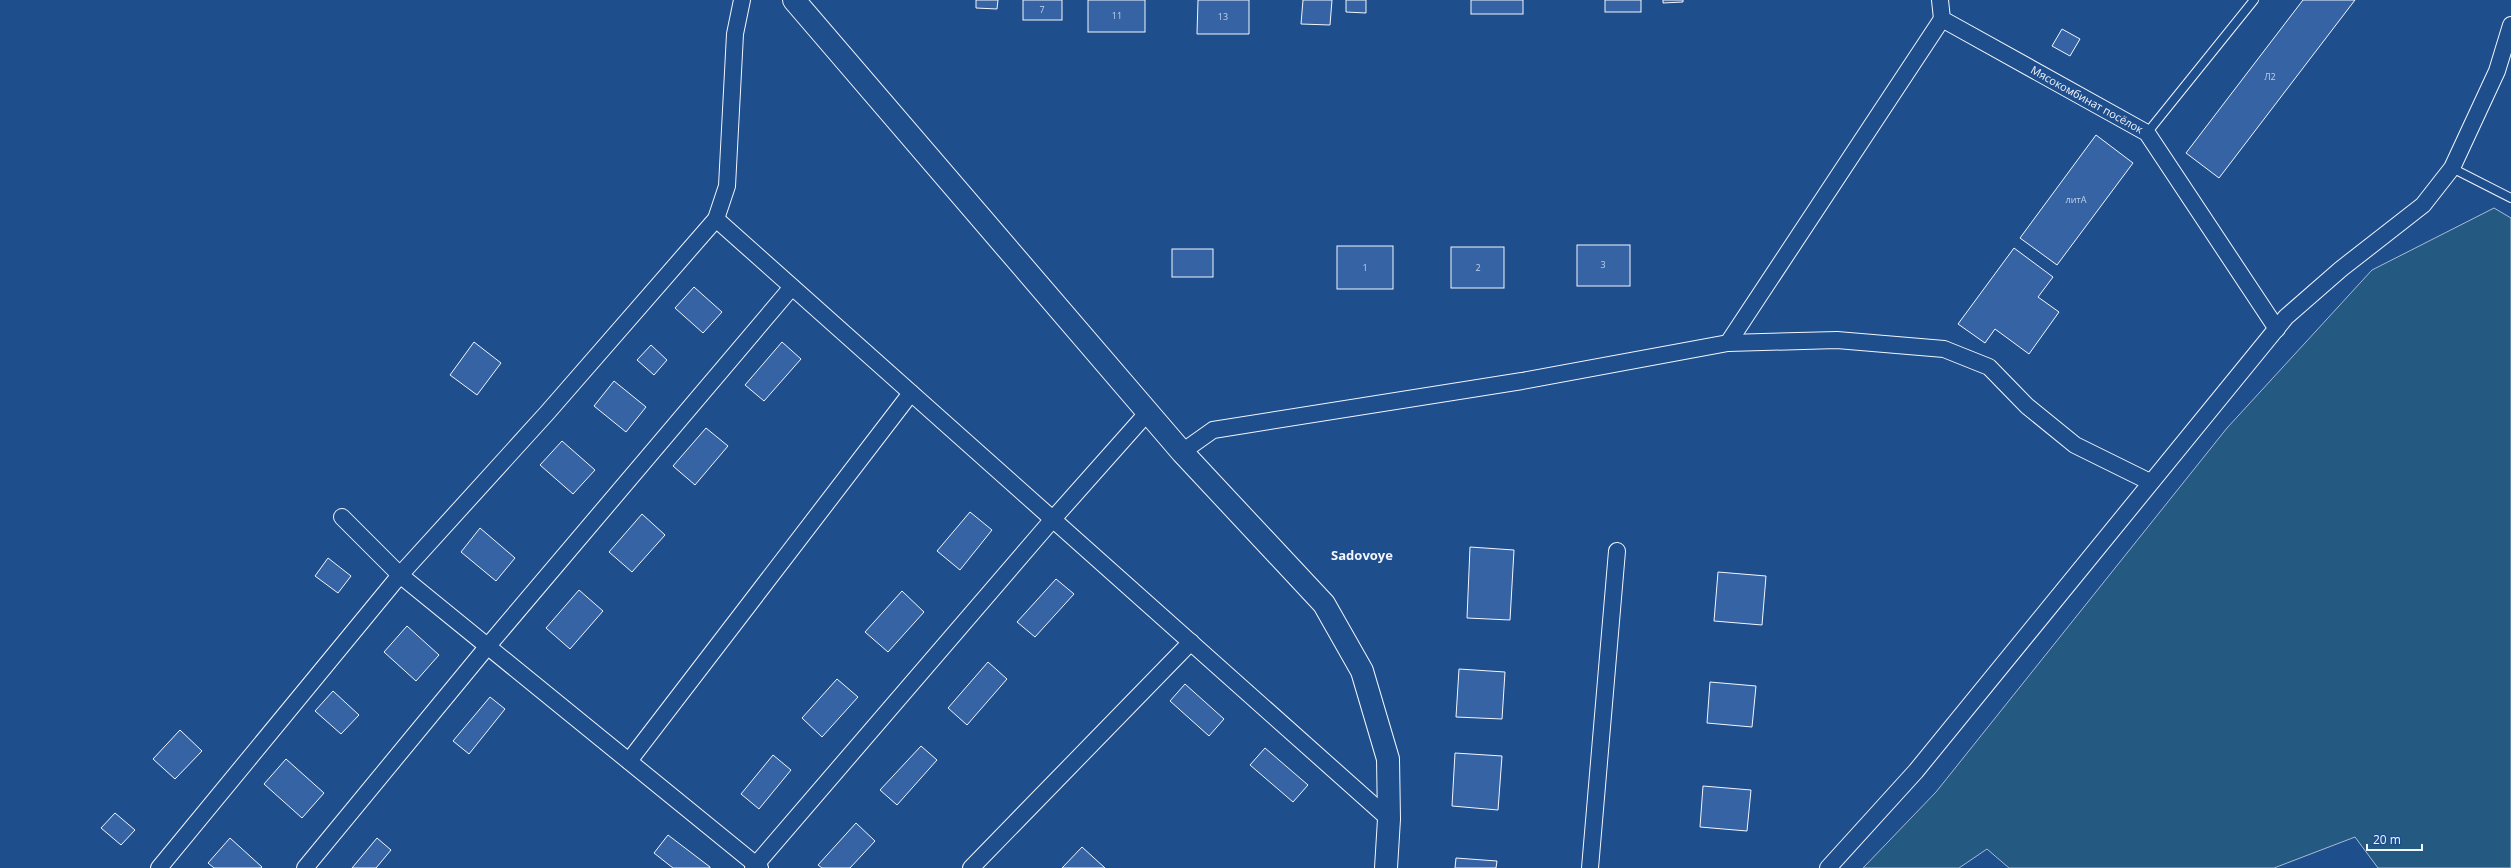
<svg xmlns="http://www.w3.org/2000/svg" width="2511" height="868" font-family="'Open Sans',sans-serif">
  <rect width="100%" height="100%" fill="#1f4e8c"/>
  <polygon fill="#245a82" stroke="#a8bbd7" points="2494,208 2511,218 2511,868 2378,868 2355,837 2274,868 2009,868 1987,849 1959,868 1863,868 1936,792 2227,428 2372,270"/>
  <g fill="#3563a3" stroke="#f2f6ff">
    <polygon points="976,0 998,0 997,9 976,8"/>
    <rect x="1023" y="0" width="39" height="20"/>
    <rect x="1088" y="0" width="57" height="32"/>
    <polygon points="1198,0 1249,0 1249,34 1197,34"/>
    <polygon points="1303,0 1332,0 1330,25 1301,24"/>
    <polygon points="1346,0 1366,0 1366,13 1346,12"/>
    <rect x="1471" y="0" width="52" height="14"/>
    <rect x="1605" y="0" width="36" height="12"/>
    <polygon points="1663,0 1683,0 1683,2 1663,3"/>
    <polygon points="2303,0 2355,0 2219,178 2186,153"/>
    <polygon points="2062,29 2080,39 2070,56 2052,46"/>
    <polygon points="2096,135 2133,163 2057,265 2020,238"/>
    <rect x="1577" y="245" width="53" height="41"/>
    <rect x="1337" y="246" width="56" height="43"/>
    <rect x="1451" y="247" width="53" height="41"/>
    <polygon points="2014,248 2053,277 2038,297 2059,312 2029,354 1995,329 1985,343 1958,324"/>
    <rect x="1172" y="249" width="41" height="28"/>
    <polygon points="694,287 722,312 703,333 675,308"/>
    <polygon points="474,342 501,363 477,395 450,375"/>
    <polygon points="782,342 801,359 764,401 745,385"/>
    <polygon points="651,345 667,360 654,375 637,360"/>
    <polygon points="614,381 646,407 626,432 594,406"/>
    <polygon points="706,428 728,446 695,485 673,466"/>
    <polygon points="562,441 595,470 573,494 540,465"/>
    <polygon points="970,512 992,530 960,570 937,551"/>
    <polygon points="642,514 665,535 632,572 609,552"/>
    <polygon points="480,528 515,558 496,581 461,552"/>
    <polygon points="1470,547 1514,550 1510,620 1467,618"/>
    <polygon points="328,558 351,576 338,593 315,576"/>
    <polygon points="1718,572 1766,576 1762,625 1714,621"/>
    <polygon points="1056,579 1074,594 1035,637 1017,622"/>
    <polygon points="579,590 603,611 570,649 546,628"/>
    <polygon points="902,591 924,612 888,652 865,632"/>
    <polygon points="407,626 439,655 416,681 384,652"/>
    <polygon points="988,662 1007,679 967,725 948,708"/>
    <polygon points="1459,669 1505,672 1502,719 1456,717"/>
    <polygon points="837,679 858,697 822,737 802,718"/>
    <polygon points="1710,682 1756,686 1752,727 1707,723"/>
    <polygon points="1185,684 1224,719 1209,736 1170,701"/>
    <polygon points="333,691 359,715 341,734 315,711"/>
    <polygon points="490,697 505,709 469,754 453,741"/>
    <polygon points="180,730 202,751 175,779 153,759"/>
    <polygon points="921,746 937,760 897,805 880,790"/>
    <polygon points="1265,748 1308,785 1293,802 1250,765"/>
    <polygon points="1455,753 1502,756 1498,810 1452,806"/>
    <polygon points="773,755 791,770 759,809 741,794"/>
    <polygon points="286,759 324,793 302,818 264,784"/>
    <polygon points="1703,786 1751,790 1747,831 1700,827"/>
    <polygon points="115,813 135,830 121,845 101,828"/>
    <polygon points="856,823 875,841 850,868 822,868 818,865"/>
    <polygon points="668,835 710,867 710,868 673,868 654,853"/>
    <polygon points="230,838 262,867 261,868 214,868 208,863"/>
    <polygon points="377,838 391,850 376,868 352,868"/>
    <polygon points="1082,847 1105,868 1062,868"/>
    <polygon points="1456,858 1497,861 1496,868 1455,868"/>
  </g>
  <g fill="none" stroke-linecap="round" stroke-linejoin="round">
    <g stroke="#f2f6ff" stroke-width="10">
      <g id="lane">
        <polyline points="2147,133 2254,0"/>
        <polyline points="2452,168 2511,198"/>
      </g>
    </g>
    <g stroke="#f2f6ff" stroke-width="18">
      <g id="street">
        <path id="s1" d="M 1940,0 L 1942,19 L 2147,133 L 2277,329"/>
        <polyline points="716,219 1389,819"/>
        <polyline points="1728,343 1837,340 1944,349 1989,367 2027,406 2075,445 2150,482"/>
        <polyline points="1182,452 1213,430 1522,381 1728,343 1942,19"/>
        <polyline points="342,517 400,575 760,868"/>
        <polyline points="629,761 911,393"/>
        <polyline points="159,868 400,575 547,413 716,219 727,186 735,34 742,0"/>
        <polyline points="305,868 487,647 792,287"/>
        <polyline points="753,868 1053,519 1148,412"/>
        <polyline points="971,868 1191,642"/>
        <polyline points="1590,868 1617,551"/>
        <polyline points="1828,868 1916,771 2286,317 2341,269 2423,205 2452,168 2497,71 2511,25"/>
      </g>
    </g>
    <g stroke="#f2f6ff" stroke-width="24">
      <polyline id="secondary" points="794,0 1182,452 1324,604 1362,671 1388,759 1389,819 1386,868"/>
    </g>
    <use href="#lane" stroke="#1f4e8c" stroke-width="8"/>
    <use href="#street" stroke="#1f4e8c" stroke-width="16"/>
    <use href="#secondary" stroke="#1f4e8c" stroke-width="22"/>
  </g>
  <g text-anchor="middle" stroke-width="3" stroke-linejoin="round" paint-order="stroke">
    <g font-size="9" fill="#c3d1e8">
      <text x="1042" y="13">7</text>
      <text x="1117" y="19">11</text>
      <text x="1223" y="20">13</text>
      <text x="2270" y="80">Л2</text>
      <text x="2076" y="203">литА</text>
      <text x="1603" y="268">3</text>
      <text x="1365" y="271">1</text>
      <text x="1478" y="271">2</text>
    </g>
    <g font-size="11" fill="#f2f6ff" stroke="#1f4e8c">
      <text dy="4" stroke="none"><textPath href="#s1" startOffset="185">Мясокомбинат посёлок</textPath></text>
    </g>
    <g font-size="13" font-weight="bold" fill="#f2f6ff" stroke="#1f4e8c">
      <text x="1362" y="560">Sadovoye</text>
    </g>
  </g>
  <path d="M2367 844v6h55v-6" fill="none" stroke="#f2f6ff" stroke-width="2"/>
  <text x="2373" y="844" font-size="12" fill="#f2f6ff" stroke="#1f4e8c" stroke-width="3" paint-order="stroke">20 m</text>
</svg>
